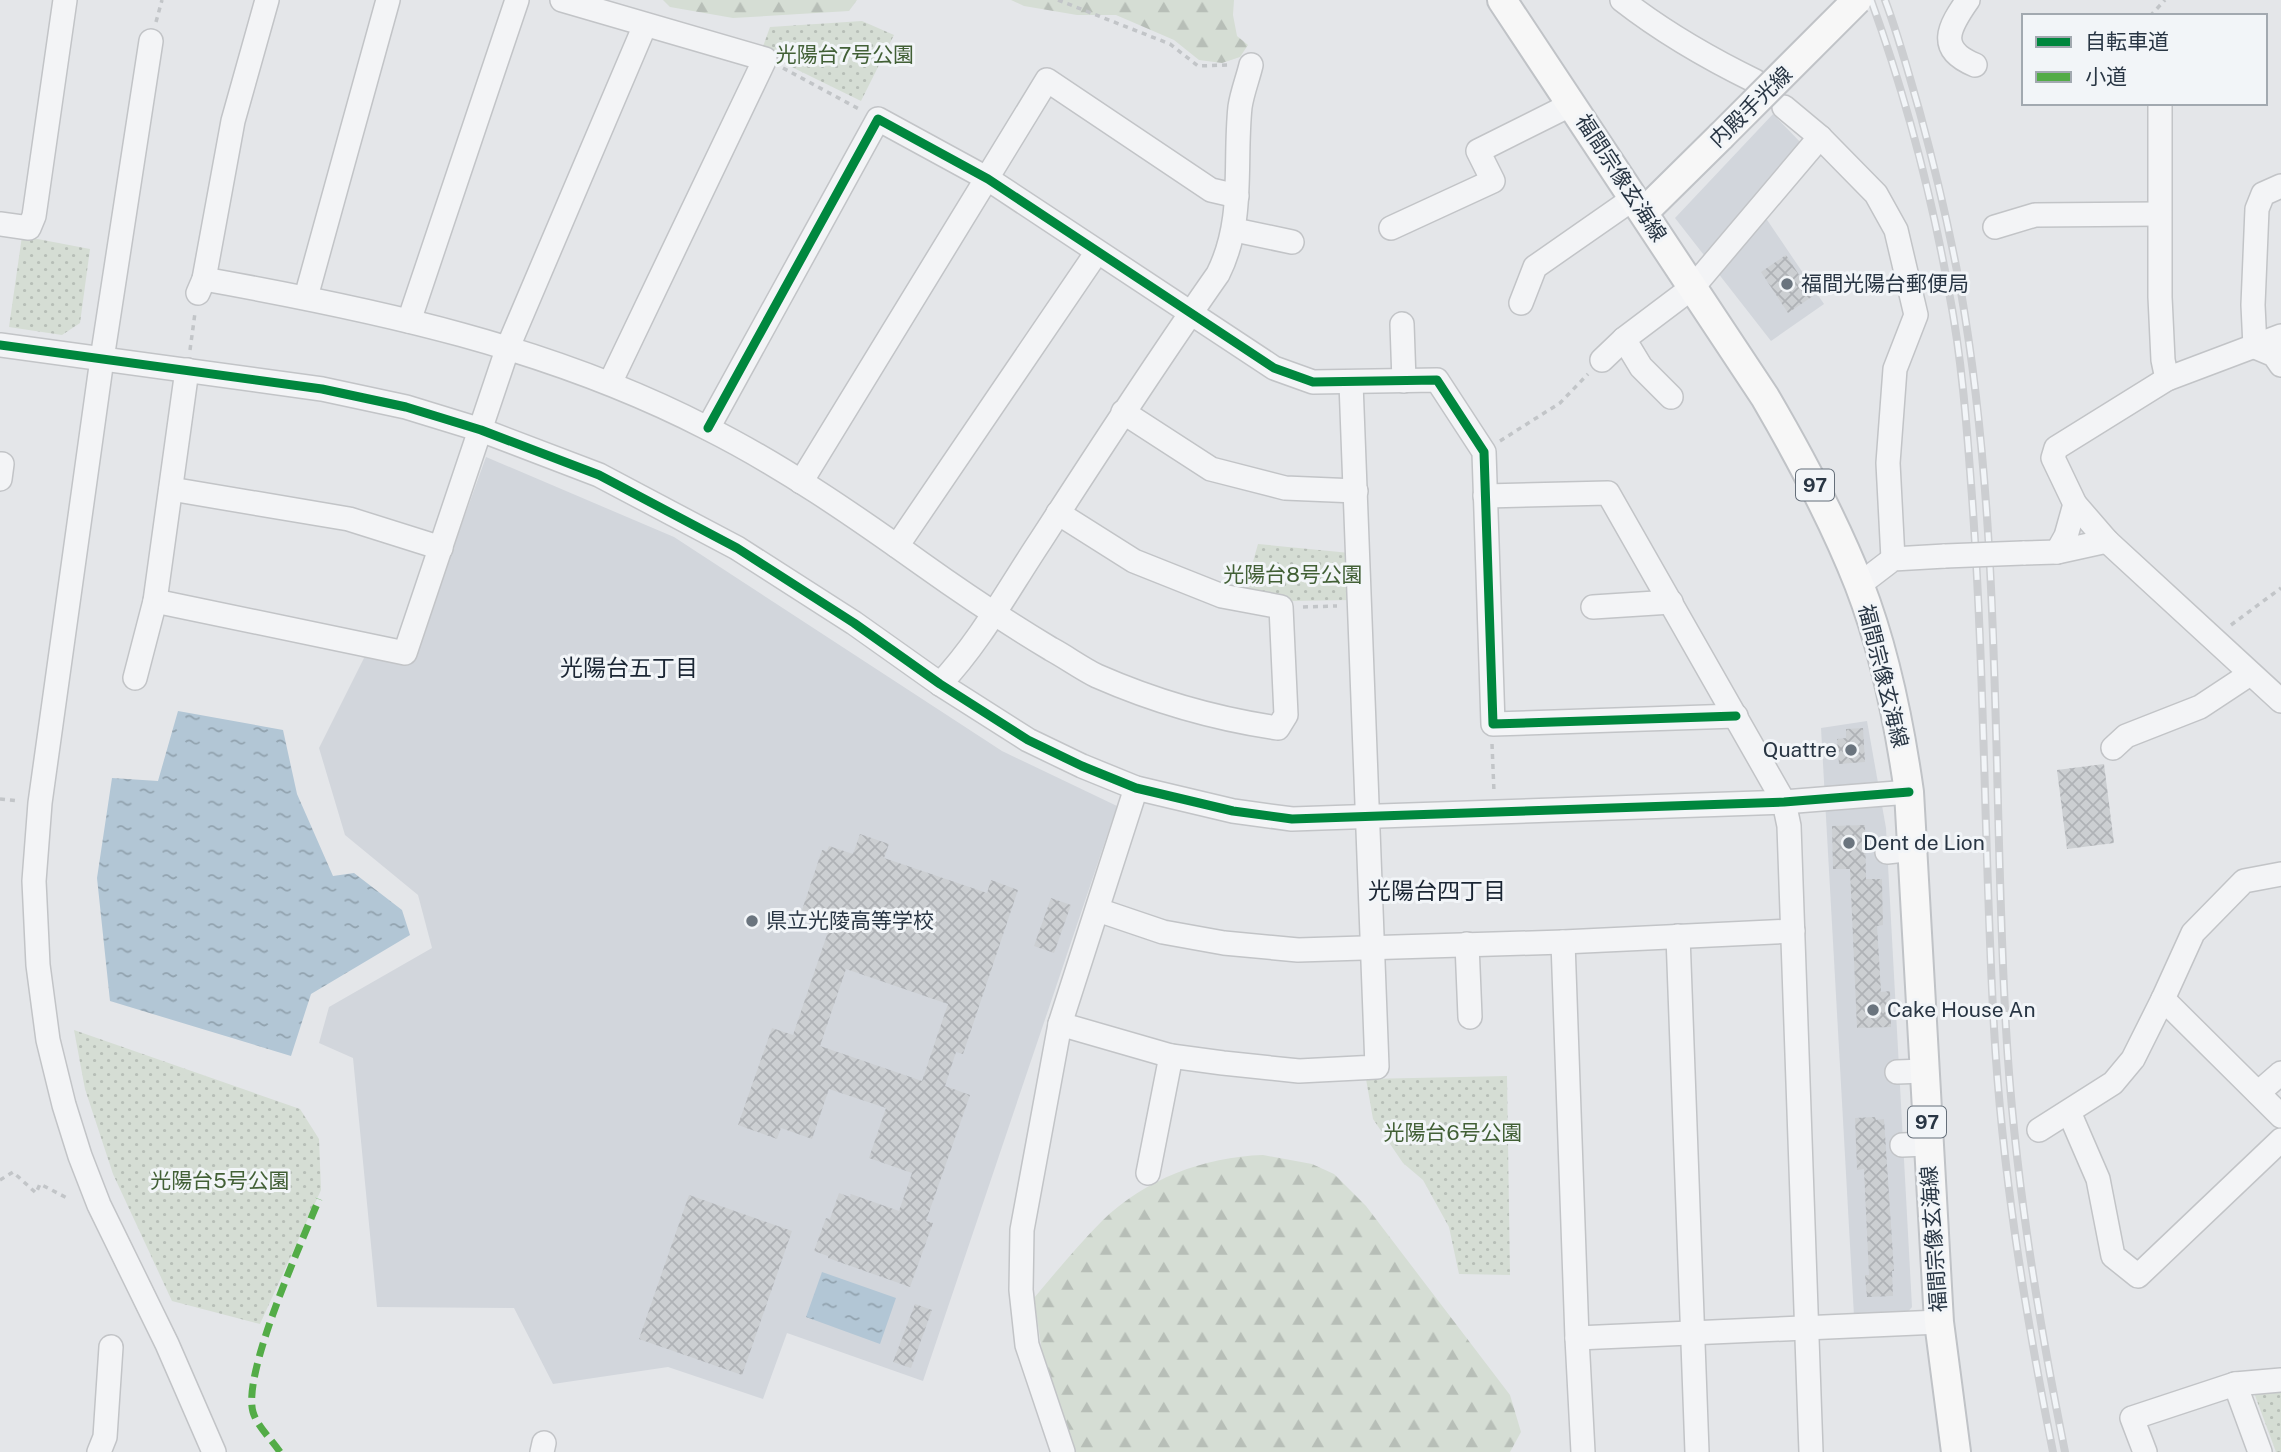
<svg xmlns="http://www.w3.org/2000/svg" width="2281" height="1452" font-family="'Public Sans','Noto Sans JP',sans-serif">
  <defs>
    <pattern id="grass-dots" width="8" height="8" patternUnits="userSpaceOnUse" patternTransform="scale(1.75)"><rect width="8" height="8" fill="#d5ddd4"/><path d="M2 2h.1M6 6h.1" fill="none" stroke="#b7beb7" stroke-width="1.8" stroke-linecap="round"/></pattern>
    <pattern id="forest-firs" width="22" height="20" patternUnits="userSpaceOnUse" patternTransform="scale(1.75)"><rect width="22" height="20" fill="#d5ddd4"/><path d="M5 1l3.5 6h-7zM16 11l3.5 6h-7z" fill="#b7beb7"/></pattern>
    <pattern id="water-ripples" width="26" height="14" patternUnits="userSpaceOnUse" patternTransform="scale(1.75)"><rect width="26" height="14" fill="#b2c6d5"/><path d="M2 4q2-2 4 0t4 0M15 11q2-2 4 0t4 0" fill="none" stroke="#91a2ae"/></pattern>
    <pattern id="building-cross-hatch" width="8" height="8" patternUnits="userSpaceOnUse" patternTransform="scale(1.75)"><rect width="8" height="8" fill="#cccfd2"/><path d="M0 0l8 8M0 8l8-8" fill="none" stroke="#afb2b6"/></pattern>
  </defs>
  <rect width="100%" height="100%" fill="#e4e6e9"/>
  <g fill="#d2d6dc">
    <polygon points="1773,114 1803,145 1755,202 1824,304 1771,341 1675,218"/>
    <polygon points="486,457 674,537 1002,751 1117,806 923,1381 787,1333 763,1399 668,1367 553,1384 514,1308 377,1307 353,1058 319,1043 329,1007 432,948 418,895 345,835 319,748 366,654 412,662"/>
    <polygon points="1867,721 1886,828 1912,1307 1905,1315 1854,1316 1821,728"/>
  </g>
  <g fill="url(#grass-dots)">
    <polygon points="862,21 894,35 861,101 761,52 770,27"/>
    <polygon points="22,236 90,249 80,323 62,335 9,327"/>
    <polygon points="1258,544 1350,553 1352,600 1289,601 1244,593"/>
    <polygon points="74,1030 300,1109 319,1139 321,1190 260,1324 172,1301 113,1174 85,1089"/>
    <polygon points="1507,1076 1510,1275 1459,1274 1449,1227 1423,1180 1403,1163 1373,1119 1366,1079"/>
    <polygon points="2253,1390 2281,1392 2281,1452 2276,1452"/>
  </g>
  <g fill="url(#forest-firs)">
    <polygon points="663,0 857,0 849,11 733,18 670,7"/>
    <polygon points="1011,0 1234,0 1233,15 1237,36 1248,45 1240,57 1222,63 1199,60 1174,40 1116,15 1077,15 1024,6"/>
    <path d="M 1263,1155 L 1312,1164 L 1334,1174 L 1366,1206 L 1510,1395 L 1521,1432 L 1510,1452 L 1075,1452 L 1042,1352 L 1034,1298 C 1056,1272 1078,1245 1102,1221 C 1145,1179 1204,1157 1263,1155 Z"/>
  </g>
  <g fill="url(#water-ripples)">
    <polygon points="178,711 283,730 297,794 333,876 354,873 402,910 410,935 311,994 291,1056 110,1001 97,878 112,778 158,781"/>
    <polygon points="822,1272 896,1298 880,1344 806,1317"/>
  </g>
  <g fill="url(#building-cross-hatch)" fill-rule="evenodd">
    <polygon points="1786,255 1813,296 1788,313 1761,272"/>
    <polygon points="1863,728 1865,762 1839,764 1837,739 1846,738 1846,729"/>
    <polygon points="2104,764 2114,843 2067,849 2057,770"/>
    <polygon points="1865,825 1866,879 1882,879 1883,925 1877,926 1881,992 1890,991 1891,1027 1857,1028 1850,869 1833,869 1832,826"/>
    <path d="M 860,834 L 889,844 L 884,858 L 987,893 L 991,880 L 1018,890 L 963,1054 L 956,1052 L 945,1086 L 970,1095 L 926,1221 L 933,1223 L 910,1287 L 828,1258 L 828,1256 L 814,1251 L 826,1218 L 830,1219 L 839,1193 L 850,1197 L 851,1194 L 899,1211 L 912,1173 L 869,1158 L 886,1108 L 829,1089 L 812,1139 L 781,1128 L 777,1139 L 738,1125 L 772,1028 L 793,1035 L 832,920 L 802,910 L 822,850 L 827,851 L 829,846 L 853,854 ZM 846,969 L 948,1004 L 922,1081 L 820,1046 Z"/>
    <polygon points="1051,898 1071,905 1054,953 1034,946"/>
    <polygon points="1875,1117 1876,1120 1884,1119 1894,1271 1892,1271 1893,1296 1867,1297 1865,1275 1869,1275 1864,1169 1857,1170 1855,1118"/>
    <polygon points="689,1195 792,1231 742,1375 639,1339"/>
    <polygon points="915,1304 932,1310 911,1368 893,1362"/>
  </g>
  <g fill="none" stroke-linecap="round" stroke-linejoin="round">
    <g stroke="#c2c4c7" stroke-width="26">
      <g id="minor">
        <polyline points="562,0 765,59 610,383"/>
        <path d="M 1622,0 C 1663,32 1708,58 1755,81"/>
        <path d="M 1968,0 C 1949,27 1936,49 1975,65"/>
        <polyline points="151,41 102,359 40,803 34,881 38,965 48,1040 64,1105 80,1156 99,1205 167,1344 214,1452"/>
        <polyline points="2160,103 2160,297 2163,360 2167,379"/>
        <polyline points="1784,107 1820,137 1876,194 1896,230 1916,315 1895,369 1888,463 1893,559"/>
        <polyline points="2281,186 2263,194 2257,209 2253,305 2255,347 2274,355 2281,365"/>
        <polyline points="0,224 29,228 34,216 65,0"/>
        <polyline points="1995,227 2035,215 2159,214"/>
        <polyline points="1391,228 1493,181 1478,151 1572,104"/>
        <polyline points="1235,230 1292,242"/>
        <path d="M 204,279 C 377,310 550,347 707,428 C 781,465 855,516 922,564 C 964,594 1006,622 1051,649 C 1066,657 1081,668 1097,676 C 1154,701 1216,719 1278,728 L 1286,715 L 1281,607 L 1222,596 L 1134,561 L 1058,513"/>
        <polyline points="198,293 204,279 233,121 267,0"/>
        <polyline points="306,297 388,0"/>
        <polyline points="1521,303 1535,267 1634,198"/>
        <polyline points="409,321 517,0"/>
        <polyline points="1402,324 1404,381"/>
        <polyline points="2281,336 2167,379 2056,448 2053,458 2075,504 2107,541 2281,701"/>
        <polyline points="1624,339 1641,367 1671,397"/>
        <polyline points="0,345 322,389 406,407 481,430 599,475 737,548 854,623 940,684 1028,740 1082,766 1136,788 1233,811 1292,819 1784,802 1909,792"/>
        <polyline points="1602,360 1624,339 1693,287 1820,137"/>
        <polyline points="1123,412 1211,469 1285,488 1356,491"/>
        <polyline points="708,428 878,119 988,179 1274,368 1313,382 1437,380 1484,452 1493,724 1736,716"/>
        <polyline points="0,464 2,464 0,479"/>
        <polyline points="801,482 1047,80 1211,190 1237,196"/>
        <polyline points="171,489 349,519 441,548"/>
        <polyline points="1485,496 1608,493 1784,802 1789,826 1811,1452"/>
        <polyline points="897,546 1097,252"/>
        <polyline points="2057,552 2066,536 2075,504"/>
        <polyline points="2023,553 2057,552 2107,541"/>
        <polyline points="1859,585 1893,559 1945,556"/>
        <polyline points="155,601 405,653 508,347 645,25"/>
        <polyline points="1593,607 1671,602"/>
        <polyline points="135,678 155,601 187,370"/>
        <path d="M 940,684 C 980,642 1009,588 1041,540 C 1099,450 1157,361 1218,274 C 1245,220 1234,165 1240,107 C 1242,93 1248,78 1251,65"/>
        <polyline points="2113,748 2126,736 2200,707 2250,674"/>
        <polyline points="1887,852 1914,849"/>
        <polyline points="1098,910 1163,932 1224,943 1298,950 1563,942 1793,931"/>
        <polyline points="1678,936 1697,1452"/>
        <polyline points="1563,942 1577,1338 1583,1452"/>
        <polyline points="1467,944 1470,1017"/>
        <polyline points="2163,999 2281,1116"/>
        <polyline points="1060,1024 1171,1056 1223,1063 1299,1071 1377,1067 1351,383"/>
        <polyline points="1897,1072 1924,1071"/>
        <polyline points="2258,1093 2281,1073"/>
        <polyline points="2069,1112 2098,1179 2113,1256 2138,1276 2281,1140"/>
        <polyline points="2039,1130 2113,1083 2133,1059 2163,999 2193,933 2244,881 2281,874"/>
        <polyline points="1902,1145 1928,1144"/>
        <polyline points="1148,1173 1171,1056"/>
        <polyline points="1577,1338 1939,1322"/>
        <polyline points="2235,1384 2260,1452"/>
        <polyline points="99,1452 105,1437 111,1347"/>
        <polyline points="542,1452 544,1443"/>
        <polyline points="1063,1452 1027,1345 1021,1290 1022,1230 1060,1024 1136,788"/>
        <polyline points="2145,1452 2132,1418 2235,1384 2281,1380"/>
      </g>
    </g>
    <g stroke="#c0c3c7" stroke-width="32">
      <g id="major">
        <path d="M 1502,0 L 1765,397 C 1800,457 1833,518 1859,584 C 1885,651 1899,721 1909,792 L 1939,1322 L 1956,1452"/>
        <polyline points="1644,212 1721,136"/>
      </g>
    </g>
    <g stroke="#c2c5c8" stroke-width="3.5" stroke-dasharray="5 5" stroke-linecap="butt">
      <polyline points="1058,0 1170,44 1198,66 1228,65"/>
      <polyline points="2150,16 2165,0"/>
      <polyline points="156,22 162,0"/>
      <polyline points="783,68 859,109"/>
      <polyline points="190,350 195,313"/>
      <polyline points="1500,441 1560,403 1588,374"/>
      <polyline points="1303,607 1337,606"/>
      <polyline points="2231,625 2281,588"/>
      <polyline points="1492,744 1494,792"/>
      <polyline points="0,799 19,801"/>
      <polyline points="0,1180 13,1172 36,1193 40,1184 69,1199"/>
    </g>
    <use href="#minor" stroke="#f3f4f6" stroke-width="23"/>
    <use href="#major" stroke="#f7f7f7" stroke-width="28"/>
    <g stroke="#ccced1" stroke-width="8">
      <g id="rail">
        <path d="M 1871,0 C 1905,94 1931,193 1949,292 C 1962,359 1967,429 1972,497 C 1985,674 1984,851 1994,1028 C 2002,1171 2025,1312 2053,1452"/>
        <path d="M 1885,0 C 1899,37 1909,75 1920,113 C 1936,172 1950,232 1961,292 C 2003,533 1992,785 2006,1028 C 2014,1171 2037,1312 2065,1452"/>
      </g>
    </g>
    <use href="#rail" stroke="#f2f5f8" stroke-width="5" stroke-dasharray="16" stroke-linecap="butt"/>
    <g stroke="#c2c4c7" stroke-width="26" stroke-linecap="butt">
      <polyline id="minor-bridge" points="1945,556 2023,553"/>
    </g>
    <g stroke="#c0c3c7" stroke-width="32" stroke-linecap="butt">
      <polyline id="major-bridge" points="1721,136 1857,0"/>
    </g>
    <use href="#minor-bridge" stroke="#f3f4f6" stroke-width="23"/>
    <use href="#major-bridge" stroke="#f7f7f7" stroke-width="28"/>
    <path stroke="#53ac47" stroke-width="7" stroke-dasharray="14 7" stroke-linecap="butt" d="M 280,1452 C 272,1440 257,1426 253,1412 C 242,1373 302,1242 319,1199"/>
    <g stroke="#f2f5f8" stroke-width="13">
      <g id="cycleway">
        <polyline points="0,345 322,389 406,407 481,430 599,475 737,548 854,623 940,684 1028,740 1082,766 1136,788 1233,811 1292,819 1784,802 1909,792"/>
        <polyline points="708,428 878,119 988,179 1274,368 1313,382 1437,380 1484,452 1493,724 1736,716"/>
      </g>
    </g>
    <use href="#cycleway" stroke="#00873e" stroke-width="9"/>
  </g>
  <g fill="#6a747e" stroke="#f2f5f8" stroke-width="2.5">
    <circle cx="1787" cy="284" r="7"/>
    <circle cx="1851" cy="750" r="7"/>
    <circle cx="1849" cy="843" r="7"/>
    <circle cx="752" cy="921" r="7"/>
    <circle cx="1873" cy="1010" r="7"/>
  </g>
  <g text-anchor="middle" stroke-width="6" stroke-linejoin="round" paint-order="stroke">
    <g fill="#f2f5f8" stroke="#656f7a" stroke-width="2">
      <rect x="1796" y="469.5" width="38" height="31" rx="5"/>
      <rect x="1908" y="1106.5" width="38" height="31" rx="5"/>
    </g>
    <g font-size="19" font-weight="bold" fill="#293644">
      <text x="1815" y="492">97</text>
      <text x="1927" y="1129">97</text>
    </g>
    <g font-size="21" fill="#426036" stroke="#f2f5f8">
      <text x="845" y="62">光陽台7号公園</text>
      <text x="1293" y="582">光陽台8号公園</text>
      <text x="1453" y="1140">光陽台6号公園</text>
      <text x="220" y="1188">光陽台5号公園</text>
    </g>
    <g font-size="21" fill="#293644" stroke="#f2f5f8">
      <text transform="translate(1751 107) rotate(-44)" y="7">内殿手光線</text>
      <text transform="translate(1621 178) rotate(57)" y="7">福間宗像玄海線</text>
      <text transform="translate(1883 676) rotate(76)" y="7">福間宗像玄海線</text>
      <text transform="translate(1934 1239) rotate(-94)" y="7">福間宗像玄海線</text>
    </g>
    <g font-size="21" fill="#293644" stroke="#f2f5f8" text-anchor="start">
      <text x="1801" y="291">福間光陽台郵便局</text>
      <text x="1837" y="757" text-anchor="end">Quattre</text>
      <text x="1863" y="850">Dent de Lion</text>
      <text x="766" y="928">県立光陵高等学校</text>
      <text x="1887" y="1017">Cake House An</text>
    </g>
    <g font-size="23" fill="#1b2634" stroke="#f2f5f8">
      <text x="629" y="676">光陽台五丁目</text>
      <text x="1437" y="899">光陽台四丁目</text>
    </g>
  </g>
  <rect x="2022" y="14" width="245" height="91" fill="#f2f5f8" stroke="#a2a9b0" stroke-width="2"/>
  <rect x="2036" y="37" width="35" height="10" fill="#00873e" stroke="#a2a9b0" stroke-width="2"/>
  <text x="2085" y="49" font-size="21" fill="#293644">自転車道</text>
  <rect x="2036" y="72" width="35" height="10" fill="#53ac47" stroke="#a2a9b0" stroke-width="2"/>
  <text x="2085" y="84" font-size="21" fill="#293644">小道</text>
</svg>
